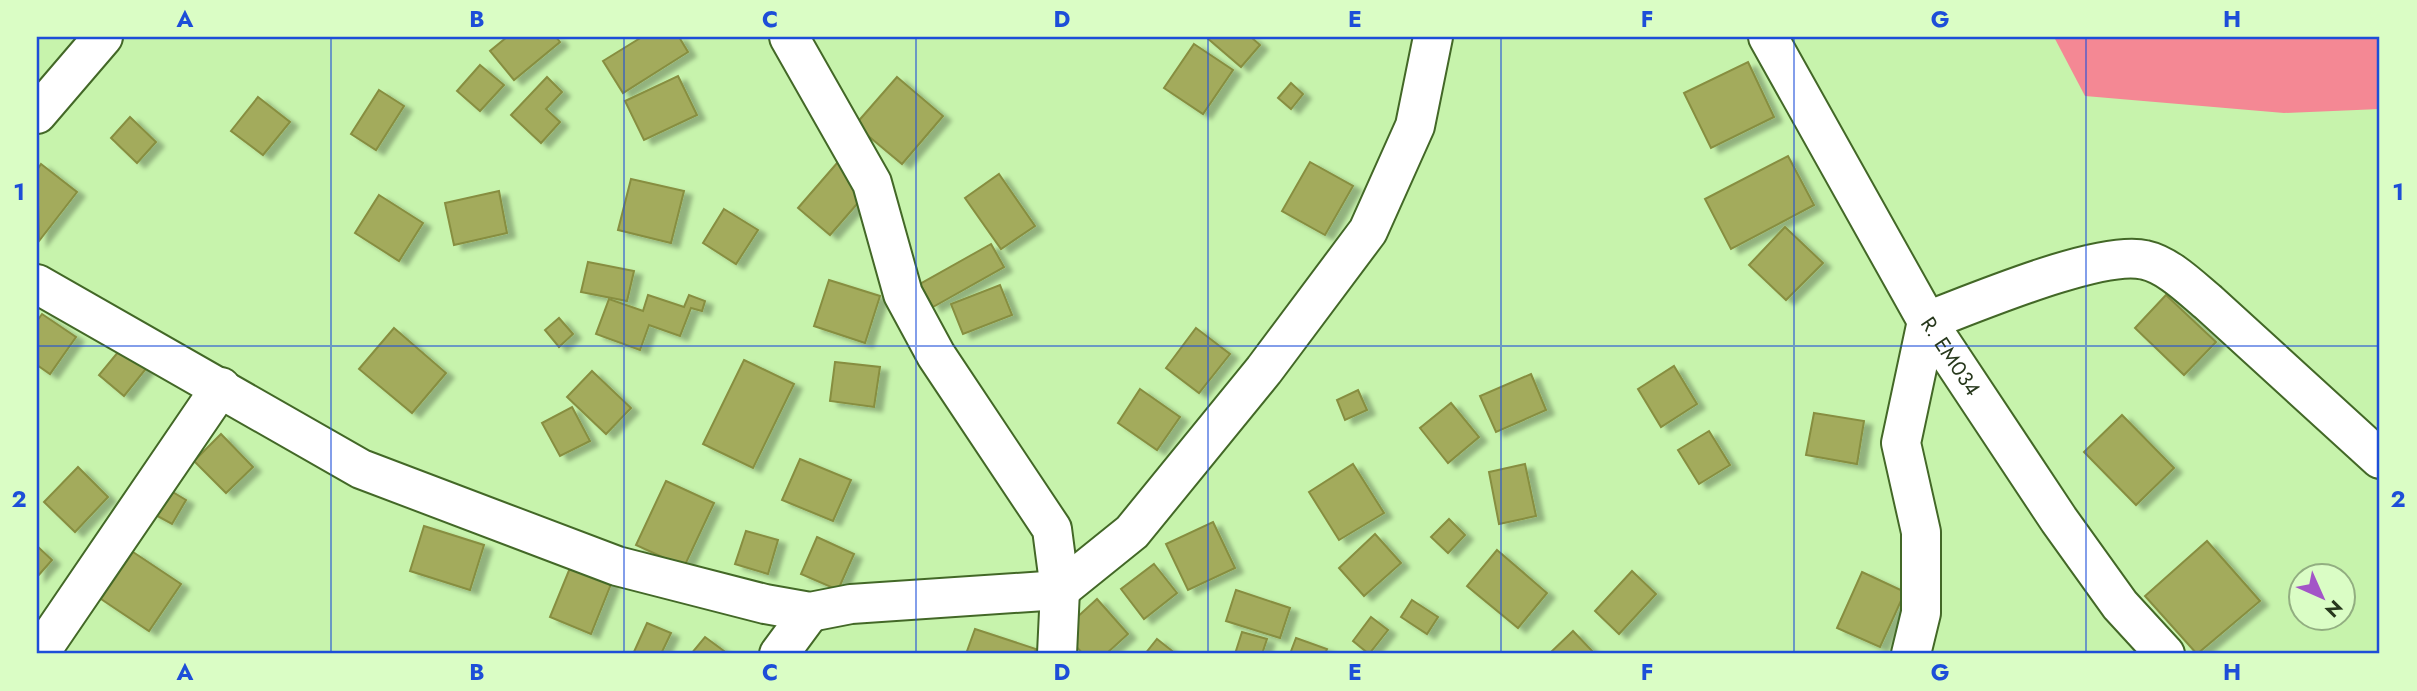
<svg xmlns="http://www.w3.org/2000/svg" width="2417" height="691" font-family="Jost,sans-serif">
  <defs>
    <filter id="shadow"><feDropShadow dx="8" dy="4.5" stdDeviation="2" flood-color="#0004"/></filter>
  </defs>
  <rect width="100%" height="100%" fill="#c7f3ac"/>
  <polygon fill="#f48894" points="2054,37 2380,37 2380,109 2284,113 2085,96"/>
  <g fill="#a3ab5c" stroke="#878e40" stroke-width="2" filter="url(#shadow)">
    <polygon points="507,37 556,37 560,42 514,80 490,51"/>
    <polygon points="642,37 679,37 688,52 623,93 603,61"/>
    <polygon points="1206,37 1251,37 1260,45 1241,67"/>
    <polygon points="1194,44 1233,70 1203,114 1164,88"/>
    <polygon points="1748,62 1774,117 1711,148 1684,93"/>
    <polygon points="480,65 504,85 480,111 457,91"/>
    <polygon points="678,76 697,115 644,140 625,101"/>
    <polygon points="547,77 562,92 546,109 560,122 541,143 511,115"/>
    <polygon points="897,77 943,116 902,164 855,125"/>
    <polygon points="1291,83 1303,94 1291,109 1278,98"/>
    <polygon points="379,90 404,106 376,150 351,134"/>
    <polygon points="258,97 290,122 263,155 231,131"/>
    <polygon points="130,117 156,142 137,163 111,138"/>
    <polygon points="1788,156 1814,205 1731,249 1705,199"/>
    <polygon points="838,162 870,189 830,235 798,208"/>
    <polygon points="1310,162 1353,186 1325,235 1282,211"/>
    <polygon points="41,164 77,192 39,241 37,170"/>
    <polygon points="999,174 1035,226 1001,249 965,198"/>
    <polygon points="631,179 684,191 671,243 618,230"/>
    <polygon points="499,191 507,233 454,245 445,203"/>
    <polygon points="379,195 423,223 399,261 355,233"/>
    <polygon points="724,209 758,230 736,264 703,243"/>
    <polygon points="1785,227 1823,263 1786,300 1749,265"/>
    <polygon points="991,244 1004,267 933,307 920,284"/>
    <polygon points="588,262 634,271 627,301 581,292"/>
    <polygon points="829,280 880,296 865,343 814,326"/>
    <polygon points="1000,285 1012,315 963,334 951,304"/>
    <polygon points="648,295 684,307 689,295 705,301 702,311 691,308 680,336 649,325 640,350 596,334 609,299 643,311"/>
    <polygon points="2166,295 2216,342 2184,375 2135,328"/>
    <polygon points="42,314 76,337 50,374 37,365 37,321"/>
    <polygon points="559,318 573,334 559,347 545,330"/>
    <polygon points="394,328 446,373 412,413 359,369"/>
    <polygon points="1196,328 1230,354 1199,393 1166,368"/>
    <polygon points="124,345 149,365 124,396 99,375"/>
    <polygon points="744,360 794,384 753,468 703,444"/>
    <polygon points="835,362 880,367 874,407 830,401"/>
    <polygon points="1674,366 1697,404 1661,427 1638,389"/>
    <polygon points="592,371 631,408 606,434 567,397"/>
    <polygon points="1531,374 1546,410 1496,432 1480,396"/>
    <polygon points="1140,389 1180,417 1157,450 1118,423"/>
    <polygon points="1358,390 1367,410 1345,420 1337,400"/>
    <polygon points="1451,403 1479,437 1448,463 1420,428"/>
    <polygon points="572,407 590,441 560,456 542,423"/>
    <polygon points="1814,413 1864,421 1857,464 1806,455"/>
    <polygon points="2122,415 2174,468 2136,505 2084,452"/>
    <polygon points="1709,431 1730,465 1699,484 1678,450"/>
    <polygon points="221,434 253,467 226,493 194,461"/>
    <polygon points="800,459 851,480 833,521 782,500"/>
    <polygon points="1353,464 1384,513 1339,540 1309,492"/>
    <polygon points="1525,464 1536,516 1499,524 1489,472"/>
    <polygon points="78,467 108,497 75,532 44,502"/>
    <polygon points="666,481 714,503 684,567 636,545"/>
    <polygon points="166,488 186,500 172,524 152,513"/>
    <polygon points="1449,519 1465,535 1448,553 1431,537"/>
    <polygon points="1213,522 1235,568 1188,590 1166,544"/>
    <polygon points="424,526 484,545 470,590 410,571"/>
    <polygon points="746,531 778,540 768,574 735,564"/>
    <polygon points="1375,534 1401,563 1364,596 1339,568"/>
    <polygon points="817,537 854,554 838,590 801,574"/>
    <polygon points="2207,541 2260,601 2197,654 2145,596"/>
    <polygon points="37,546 52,560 37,577"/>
    <polygon points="1497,550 1547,593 1518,628 1467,586"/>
    <polygon points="133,552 181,584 149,631 101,599"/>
    <polygon points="572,563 613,579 591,634 550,617"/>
    <polygon points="1154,564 1177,593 1144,619 1121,589"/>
    <polygon points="1632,571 1656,594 1619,634 1595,611"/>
    <polygon points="1862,572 1905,592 1880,647 1837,628"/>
    <polygon points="1236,590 1290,608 1280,638 1226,621"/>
    <polygon points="1097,599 1128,634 1106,654 1083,654 1062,631"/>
    <polygon points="1412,600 1438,617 1427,634 1401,617"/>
    <polygon points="1371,617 1388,630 1369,654 1353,641"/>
    <polygon points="647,623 671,633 661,654 633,654"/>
    <polygon points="975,629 1036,649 1034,654 966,654"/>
    <polygon points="1573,631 1595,654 1549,654"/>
    <polygon points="1242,632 1267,639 1262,654 1235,654"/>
    <polygon points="705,637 728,654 691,654"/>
    <polygon points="1296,638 1327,649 1325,654 1290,654"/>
    <polygon points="1157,639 1176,654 1145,654"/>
  </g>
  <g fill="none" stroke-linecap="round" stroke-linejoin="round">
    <g stroke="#436827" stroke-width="42">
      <g id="minor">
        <polyline points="789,37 872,183 903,294 936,355 1052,529 1060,590 1057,654"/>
        <path id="s1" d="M 1768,37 L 1927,321 L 2059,520 L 2120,605 L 2165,654"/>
        <polyline points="37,114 103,37"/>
        <polyline points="37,284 361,469 617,566 765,604 810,612 851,604 1060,590 1132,532 1264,370 1368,231 1415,126 1433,37"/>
        <polyline points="39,654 221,387"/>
        <polyline points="779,654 810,612"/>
        <path d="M 1911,654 L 1921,613 L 1921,532 L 1901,443 L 1927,321 C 1973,304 2101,249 2145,260 C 2168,265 2190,287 2208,302 L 2380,459"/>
      </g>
    </g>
    <use href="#minor" stroke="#fff" stroke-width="38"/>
  </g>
  <path fill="none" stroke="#1d4ed8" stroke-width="2" stroke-opacity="0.55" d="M 331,37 L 331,654M 624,37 L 624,654M 916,37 L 916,654M 1208,37 L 1208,654M 1501,37 L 1501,654M 1794,37 L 1794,654M 2086,37 L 2086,654M 37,346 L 2380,346"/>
  <g text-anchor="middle" stroke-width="5" stroke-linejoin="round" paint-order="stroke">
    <g font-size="21" fill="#27381c" stroke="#dafdc5">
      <text dy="7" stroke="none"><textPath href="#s1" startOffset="368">R. EM034</textPath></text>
    </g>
  </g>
  <rect width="2417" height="691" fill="none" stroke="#dafdc5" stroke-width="77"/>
  <g transform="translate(2322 597) rotate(135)"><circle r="33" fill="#dafdc5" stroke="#92ae81" stroke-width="2"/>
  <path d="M0-5L12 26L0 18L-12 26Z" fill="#a355c7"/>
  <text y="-10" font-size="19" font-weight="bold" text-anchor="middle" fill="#27381c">N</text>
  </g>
  <rect x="38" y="38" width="2340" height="614" fill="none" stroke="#1d4ed8" stroke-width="2.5"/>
  <g font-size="23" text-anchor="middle" font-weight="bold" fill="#1d4ed8">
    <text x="185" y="27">A</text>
    <text x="477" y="27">B</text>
    <text x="770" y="27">C</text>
    <text x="1062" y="27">D</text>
    <text x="1355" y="27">E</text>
    <text x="1647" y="27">F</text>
    <text x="1940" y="27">G</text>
    <text x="2232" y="27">H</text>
    <text x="19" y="200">1</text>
    <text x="2398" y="200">1</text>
    <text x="19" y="507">2</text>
    <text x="2398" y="507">2</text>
    <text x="185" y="680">A</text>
    <text x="477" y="680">B</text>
    <text x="770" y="680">C</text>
    <text x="1062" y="680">D</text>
    <text x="1355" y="680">E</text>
    <text x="1647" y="680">F</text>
    <text x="1940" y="680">G</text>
    <text x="2232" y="680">H</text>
  </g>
</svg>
